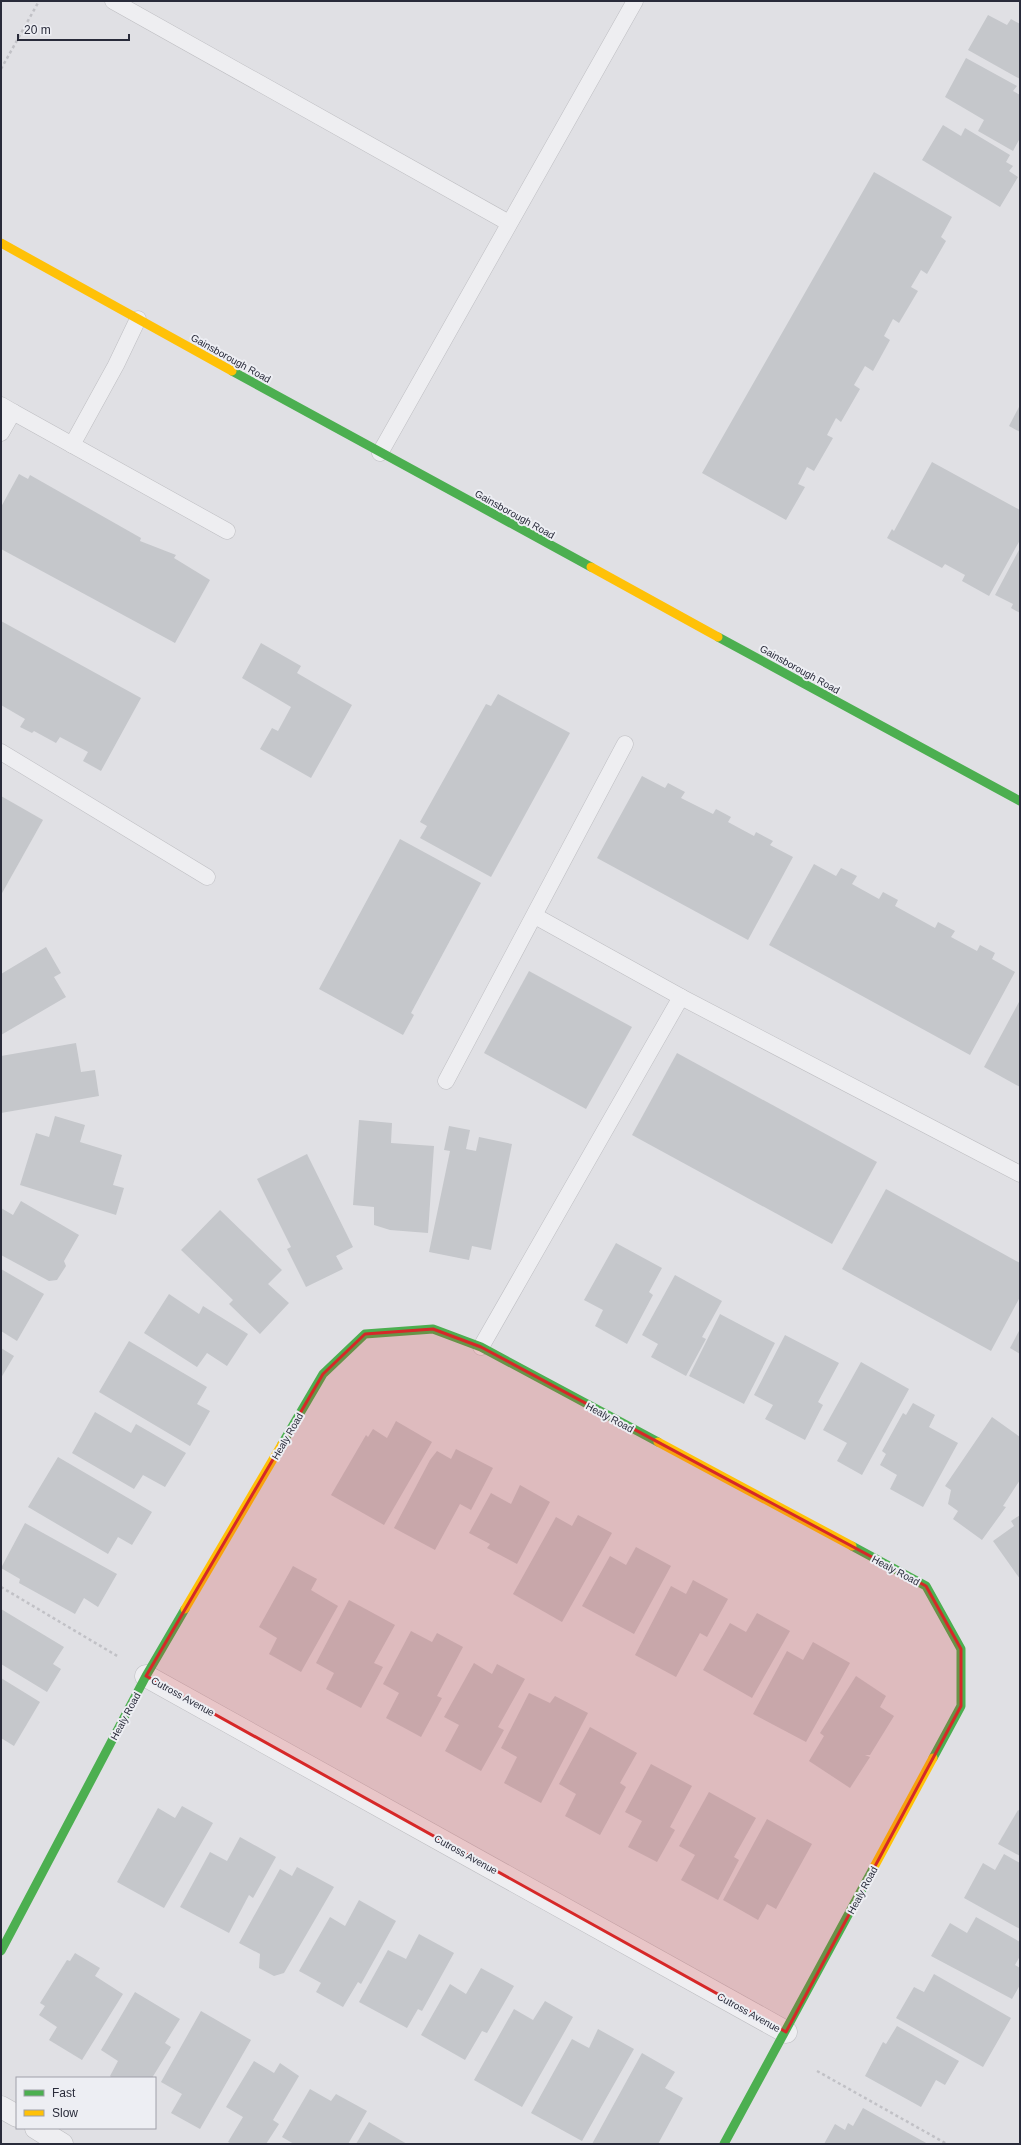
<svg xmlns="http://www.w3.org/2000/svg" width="1021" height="2145" font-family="Helvetica,sans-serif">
  <rect width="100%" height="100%" fill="#e0e0e4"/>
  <g fill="#c5c7cb">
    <polygon points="988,15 1007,25 1011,19 1020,24 1020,79 968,50"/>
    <polygon points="966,58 1017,86 1013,91 1020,95 1020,138 1013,151 978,131 984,120 945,97"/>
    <polygon points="943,125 961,136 965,128 1010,155 1006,162 1013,166 1009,171 1018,177 1000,207 922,160"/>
    <polygon points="874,172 952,217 941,237 946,241 927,274 921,270 911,287 918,291 899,323 893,319 884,336 890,340 873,371 865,366 854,385 860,389 841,422 836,418 827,435 833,438 814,471 807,467 798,484 805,487 786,520 702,473"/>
    <polygon points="1020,405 1020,432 1009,426"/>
    <polygon points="932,462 1020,510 1020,540 989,596 962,581 965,575 945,564 942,568 887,538 892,529 894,531"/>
    <polygon points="19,474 28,479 30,475 141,538 140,541 176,555 174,558 210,580 175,643 1,549 1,507"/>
    <polygon points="1020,548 1020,613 1011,608 1013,604 995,595"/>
    <polygon points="1,621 141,698 101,771 83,761 88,752 60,737 56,743 34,731 32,733 20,727 25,719 1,705"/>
    <polygon points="261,643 301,666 297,673 352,705 311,778 260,749 272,728 278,731 291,707 242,678"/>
    <polygon points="498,694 570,733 491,877 420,838 427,826 420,822 486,704 491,706"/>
    <polygon points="642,776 665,788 668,783 685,792 681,798 713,814 716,809 731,817 728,822 754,836 756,832 773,841 770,845 793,857 748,940 597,858"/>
    <polygon points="1,796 43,820 1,895"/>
    <polygon points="400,839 481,883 411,1013 414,1015 403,1035 319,989"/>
    <polygon points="814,864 836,876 841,868 857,876 852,884 879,899 883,892 898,900 895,906 935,928 938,922 955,931 951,937 977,951 980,945 995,953 992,959 1015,972 970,1055 769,945"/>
    <polygon points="46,947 61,973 54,977 66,997 1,1035 1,974"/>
    <polygon points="529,971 632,1027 586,1109 484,1053"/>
    <polygon points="1020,1000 1020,1087 984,1067"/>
    <polygon points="76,1043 81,1072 95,1070 99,1096 1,1113 1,1056"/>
    <polygon points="677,1053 877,1162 832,1244 632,1135"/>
    <polygon points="55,1116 85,1125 80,1142 122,1155 113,1185 124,1188 116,1215 20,1185 36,1133 49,1137"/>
    <polygon points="359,1120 392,1123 391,1143 434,1146 428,1233 390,1230 374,1225 374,1207 353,1205"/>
    <polygon points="449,1126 470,1130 466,1149 476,1151 479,1137 512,1144 491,1250 472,1246 469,1260 429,1252 450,1151 444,1150"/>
    <polygon points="307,1154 353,1247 336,1256 343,1269 306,1287 287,1249 291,1247 257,1179"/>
    <polygon points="886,1189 1020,1263 1020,1297 991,1351 842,1269"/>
    <polygon points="21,1201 79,1235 64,1261 66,1266 57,1280 49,1281 1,1255 1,1208 13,1215"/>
    <polygon points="220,1210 282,1270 268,1284 289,1303 260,1334 229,1304 233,1300 181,1250"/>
    <polygon points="616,1243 662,1268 649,1292 653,1295 627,1344 595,1326 603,1310 584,1300"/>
    <polygon points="1,1269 44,1294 17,1341 1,1331"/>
    <polygon points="675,1275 722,1301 702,1337 706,1339 686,1376 651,1357 658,1344 642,1335"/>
    <polygon points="169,1294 199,1314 203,1306 248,1334 227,1366 207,1353 197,1367 144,1333"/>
    <polygon points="720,1314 775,1343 744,1404 689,1376"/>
    <polygon points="1020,1329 1020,1354 1010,1348"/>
    <polygon points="785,1335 839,1363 818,1402 823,1405 805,1440 765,1419 773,1405 754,1395"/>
    <polygon points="129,1341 207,1387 197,1404 210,1411 190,1446 99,1392"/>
    <polygon points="1,1348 14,1356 1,1378"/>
    <polygon points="861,1362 909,1389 862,1475 837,1461 847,1443 823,1430"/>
    <polygon points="913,1403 935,1415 929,1427 958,1443 923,1507 890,1489 897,1475 880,1465 886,1454 882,1451 903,1413 906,1415"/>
    <polygon points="95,1412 131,1433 136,1424 186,1453 165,1487 143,1475 134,1489 72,1453"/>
    <polygon points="992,1417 1020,1437 1020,1480 1003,1506 1006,1507 982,1540 953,1519 958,1511 948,1504 951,1490 945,1486"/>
    <polygon points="396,1421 432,1442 384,1525 331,1495 366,1435 368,1437 373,1429 387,1438"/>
    <polygon points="456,1449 493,1468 471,1510 460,1504 435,1550 394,1528 430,1460 437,1451 451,1459"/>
    <polygon points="58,1457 152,1512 132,1545 118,1537 108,1554 28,1507"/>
    <polygon points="520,1485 550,1502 517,1564 487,1548 490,1544 469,1533 491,1493 511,1504"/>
    <polygon points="578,1515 612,1533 562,1622 513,1594 556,1517 572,1526"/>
    <polygon points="1020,1515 1020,1579 993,1541 1014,1526 1011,1521"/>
    <polygon points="25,1523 117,1574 98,1607 84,1598 75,1614 19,1583 20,1579 1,1568"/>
    <polygon points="636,1547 671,1566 634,1634 582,1606 610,1556 626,1565"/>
    <polygon points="293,1566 317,1579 311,1590 338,1606 301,1672 269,1654 277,1638 259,1627"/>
    <polygon points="693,1580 728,1599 707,1637 700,1633 676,1677 635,1655 671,1586 686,1594"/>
    <polygon points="349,1600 395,1625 374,1663 383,1667 361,1708 326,1689 334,1673 316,1663"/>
    <polygon points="1,1609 64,1647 53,1664 61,1669 47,1692 1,1664"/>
    <polygon points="757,1613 790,1631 752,1698 703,1670 730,1623 746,1632"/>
    <polygon points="411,1631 432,1642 437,1633 463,1647 437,1696 442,1698 421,1737 386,1718 399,1693 383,1684"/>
    <polygon points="813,1642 850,1663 806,1742 753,1714 787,1651 803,1660"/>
    <polygon points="474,1663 492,1674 497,1664 525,1679 498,1727 504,1730 481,1771 445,1751 459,1725 444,1717"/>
    <polygon points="856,1676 886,1696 880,1707 894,1716 870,1755 865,1755 870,1757 850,1788 809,1761 824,1736 820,1733"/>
    <polygon points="1,1678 40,1702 14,1746 1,1738"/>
    <polygon points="529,1693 550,1703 555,1696 588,1713 541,1803 504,1783 517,1757 501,1748"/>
    <polygon points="590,1727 637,1753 620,1783 626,1787 600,1835 565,1816 576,1794 559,1784"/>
    <polygon points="651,1764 692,1786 670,1827 675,1830 657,1862 628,1847 642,1821 625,1812"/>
    <polygon points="709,1792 756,1818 734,1857 739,1860 718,1900 681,1880 695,1855 679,1846"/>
    <polygon points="182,1806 213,1823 164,1908 117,1882 158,1808 175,1818"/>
    <polygon points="1018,1810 1020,1811 1020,1856 998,1844"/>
    <polygon points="767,1819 812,1844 776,1909 767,1904 758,1920 723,1900"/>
    <polygon points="240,1837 276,1857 253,1898 249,1895 229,1933 180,1907 210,1852 227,1861"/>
    <polygon points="1004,1854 1020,1863 1020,1929 964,1898 983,1863 995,1870"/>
    <polygon points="297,1867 334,1887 284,1973 274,1976 259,1968 260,1954 239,1943 280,1869 292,1876"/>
    <polygon points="359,1900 396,1921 361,1984 358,1982 343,2007 316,1992 321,1983 299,1971 330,1917 345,1926"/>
    <polygon points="976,1917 1020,1942 1020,1956 1015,1965 1020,1968 1020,1985 1012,1999 931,1956 950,1923 967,1933"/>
    <polygon points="419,1934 454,1953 422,2011 418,2009 407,2028 359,2002 388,1950 406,1959"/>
    <polygon points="75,1953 100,1968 95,1976 123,1994 82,2060 49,2040 57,2027 39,2015 45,2006 40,2003 67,1960 70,1961"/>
    <polygon points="481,1968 514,1986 487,2033 482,2031 465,2060 421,2035 450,1984 466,1994"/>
    <polygon points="934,1974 1011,2018 983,2067 896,2018 914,1987 924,1992"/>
    <polygon points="135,1992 180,2019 165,2043 171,2047 152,2078 112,2078 110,2076 118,2061 101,2050"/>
    <polygon points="545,2001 573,2017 522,2107 474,2080 514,2009 533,2020"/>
    <polygon points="201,2011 251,2040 200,2129 171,2113 182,2094 161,2082"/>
    <polygon points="897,2026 959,2061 945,2085 936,2080 921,2107 865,2076 883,2042 886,2044"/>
    <polygon points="598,2029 634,2049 582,2141 531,2113 572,2039 589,2048"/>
    <polygon points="642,2053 675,2072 665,2088 683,2098 658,2144 592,2144"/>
    <polygon points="254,2061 274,2073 280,2063 299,2076 273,2120 279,2124 266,2144 232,2144 228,2142 243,2117 226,2107"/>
    <polygon points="310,2089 331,2101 336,2094 367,2111 348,2144 294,2144 282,2137"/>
    <polygon points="863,2108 928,2144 824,2144 835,2124 845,2130 848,2123 853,2126"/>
    <polygon points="369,2122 407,2144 356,2144"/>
  </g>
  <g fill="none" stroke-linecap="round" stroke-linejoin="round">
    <g stroke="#bebec2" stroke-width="17">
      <g id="lane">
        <polyline points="113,1 509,223"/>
        <polyline points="1,405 13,412 1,433"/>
        <polyline points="13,412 227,531"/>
        <polyline points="72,445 116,365 138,319"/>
        <polyline points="380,453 635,1"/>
        <polyline points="1,752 207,877"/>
        <polyline points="535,916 681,997"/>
        <polyline points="446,1081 625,744"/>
        <polyline points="481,1347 681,997 1020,1174"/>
      </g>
    </g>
    <g stroke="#bebec2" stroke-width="23">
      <g id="street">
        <polyline points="146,1676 786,2032"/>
        <polyline points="1,2107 17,2116"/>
        <polyline points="36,2128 62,2144"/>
      </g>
    </g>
    <g stroke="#c1c1c6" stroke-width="2.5" stroke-dasharray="3 3" stroke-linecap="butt">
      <polyline points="1,69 39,1"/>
      <polyline points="1,1587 119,1657"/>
      <polyline points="817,2071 947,2144"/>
    </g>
    <use href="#lane" stroke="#eeeef1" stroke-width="16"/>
    <use href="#street" stroke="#eeeef1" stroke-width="22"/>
    <g stroke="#4caf50" stroke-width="9">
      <polyline points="232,371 591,567"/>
      <polyline points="718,637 1020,801"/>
      <polyline points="282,1444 323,1374 365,1334 433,1329 481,1347 658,1442"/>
      <polyline points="852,1546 926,1586 961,1649 961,1706 933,1758"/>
      <polyline points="1,1951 146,1676 185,1609"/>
      <polyline points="724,2144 874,1867"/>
    </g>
    <g stroke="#ffc107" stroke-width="9">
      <polyline points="1,243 232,371"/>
      <polyline points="591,567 718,637"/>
      <polyline points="658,1442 852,1546"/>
      <polyline points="185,1609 282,1444"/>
      <polyline points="874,1867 933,1758"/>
    </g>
  </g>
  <path fill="#d62828" fill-opacity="0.2" stroke="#d62828" stroke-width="3" stroke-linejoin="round" d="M 433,1329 L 481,1347 L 926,1586 L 961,1649 L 961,1706 L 786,2032 L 146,1676 L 323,1374 L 365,1334 Z"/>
  <g text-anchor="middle" stroke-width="4" stroke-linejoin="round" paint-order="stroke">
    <g font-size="10" fill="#292b3a" stroke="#edeef3">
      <text transform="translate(231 358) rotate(29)" y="4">Gainsborough Road</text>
      <text transform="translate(515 514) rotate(29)" y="4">Gainsborough Road</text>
      <text transform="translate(800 669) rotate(29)" y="4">Gainsborough Road</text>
      <text transform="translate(610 1417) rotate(28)" y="4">Healy Road</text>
      <text transform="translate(287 1436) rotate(-60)" y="4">Healy Road</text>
      <text transform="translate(896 1570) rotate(28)" y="4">Healy Road</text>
      <text transform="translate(183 1696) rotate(29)" y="4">Cutross Avenue</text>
      <text transform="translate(125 1716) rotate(-62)" y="4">Healy Road</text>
      <text transform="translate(466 1854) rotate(29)" y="4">Cutross Avenue</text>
      <text transform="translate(862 1890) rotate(-62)" y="4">Healy Road</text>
      <text transform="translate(749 2012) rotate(29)" y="4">Cutross Avenue</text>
    </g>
  </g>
  <rect width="1021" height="2145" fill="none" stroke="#292b3a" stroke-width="4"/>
  <rect x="16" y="2077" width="140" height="52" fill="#edeef3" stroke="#9fa0a9"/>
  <rect x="24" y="2090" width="20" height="6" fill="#4caf50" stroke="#9fa0a9"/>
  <text x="52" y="2097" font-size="12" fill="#292b3a">Fast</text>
  <rect x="24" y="2110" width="20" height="6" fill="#ffc107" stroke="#9fa0a9"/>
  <text x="52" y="2117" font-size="12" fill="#292b3a">Slow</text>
  <path d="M18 34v6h111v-6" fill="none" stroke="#292b3a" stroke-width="2"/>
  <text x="24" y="34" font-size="12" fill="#292b3a" stroke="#edeef3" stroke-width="3" paint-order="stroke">20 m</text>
</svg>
